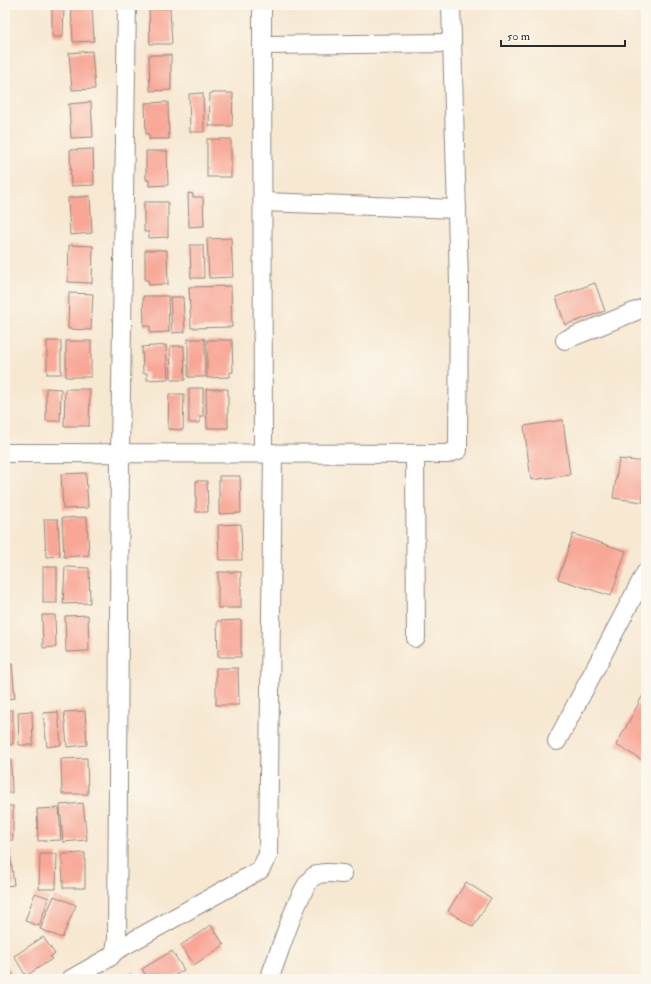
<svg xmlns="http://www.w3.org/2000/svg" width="651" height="984" font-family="'IM FELL Double Pica',serif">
  <rect width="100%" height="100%" fill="#fbf7ec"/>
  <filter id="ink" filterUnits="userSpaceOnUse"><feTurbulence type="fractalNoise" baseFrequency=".025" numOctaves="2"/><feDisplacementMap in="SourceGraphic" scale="8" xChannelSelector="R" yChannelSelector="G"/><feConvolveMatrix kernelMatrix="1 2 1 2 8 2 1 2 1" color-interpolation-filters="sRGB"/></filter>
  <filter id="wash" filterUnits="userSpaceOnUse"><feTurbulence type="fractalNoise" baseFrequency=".012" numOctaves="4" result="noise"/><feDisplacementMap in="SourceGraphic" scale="16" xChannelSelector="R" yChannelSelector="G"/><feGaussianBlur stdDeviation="0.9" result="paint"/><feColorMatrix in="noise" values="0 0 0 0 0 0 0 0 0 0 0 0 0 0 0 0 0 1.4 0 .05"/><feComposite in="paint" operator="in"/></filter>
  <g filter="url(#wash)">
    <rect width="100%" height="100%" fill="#f7e8d2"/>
    <g id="blocks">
      <g fill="#f8a797">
        <polygon points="92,5 94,41 73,42 71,6"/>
        <polygon points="52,6 64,6 63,37 52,37"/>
        <polygon points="170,8 172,44 150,44 149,9"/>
        <polygon points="92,51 95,89 72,90 69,53"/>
        <polygon points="149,55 171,55 171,90 150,91"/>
        <polygon points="203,93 204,132 190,132 189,94"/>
        <polygon points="210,93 233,93 232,126 209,126"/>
        <polygon points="91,102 93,137 71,138 69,104"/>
        <polygon points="168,102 169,139 149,139 149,134 146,134 145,103"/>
        <rect x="207" y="139" width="24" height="38"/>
        <polygon points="93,149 94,185 71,186 70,150"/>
        <polygon points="146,151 167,151 168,185 149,186 149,180 146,180"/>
        <polygon points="188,193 193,194 193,197 203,197 204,226 189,227"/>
        <polygon points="90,196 92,233 70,235 68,198"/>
        <polygon points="144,202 168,202 168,237 149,238 149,232 144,232"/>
        <polygon points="231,238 233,277 209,278 207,239"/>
        <polygon points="69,245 93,246 92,283 68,282"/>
        <polygon points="190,245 203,245 204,278 191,278"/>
        <polygon points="145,250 167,250 168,284 149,285 148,280 145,280"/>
        <polygon points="595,283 605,311 565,325 556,297"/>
        <polygon points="231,286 232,327 191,328 189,287"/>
        <polygon points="69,293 93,294 91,330 68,329"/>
        <polygon points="143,296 168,296 169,332 150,333 150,326 144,326"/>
        <polygon points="170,297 183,297 185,332 172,333"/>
        <rect x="188" y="339" width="17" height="38"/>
        <polygon points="207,340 232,340 233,372 230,372 230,377 207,378"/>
        <rect x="47" y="341" width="14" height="33"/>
        <rect x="66" y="341" width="25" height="36"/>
        <polygon points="166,345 168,379 147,380 147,373 143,373 142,347"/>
        <polygon points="170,346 184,346 185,380 171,380"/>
        <polygon points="46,388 61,389 60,421 46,421"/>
        <polygon points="189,388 203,388 203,416 200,416 200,423 189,423"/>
        <polygon points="65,389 90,389 89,426 64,426"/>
        <polygon points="206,389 228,389 228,428 207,428"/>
        <polygon points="169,394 184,394 183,430 168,429"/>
        <polygon points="563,420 570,475 531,480 524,426"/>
        <polygon points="619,459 646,462 643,502 613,498"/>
        <polygon points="86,473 88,508 63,509 61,474"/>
        <polygon points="219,476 240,476 241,513 219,514"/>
        <polygon points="196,481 207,481 208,512 196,512"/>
        <polygon points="87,517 89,555 64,557 62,518"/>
        <polygon points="44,519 58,519 60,556 46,557"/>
        <polygon points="241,524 242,560 219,560 218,525"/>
        <polygon points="573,534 626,551 611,596 558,579"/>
        <rect x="43" y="567" width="14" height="36"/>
        <polygon points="65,567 89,568 90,603 63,604"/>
        <rect x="218" y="572" width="23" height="36"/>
        <polygon points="42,615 55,615 56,647 43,648"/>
        <polygon points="88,615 89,651 66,652 65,616"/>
        <polygon points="241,620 241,657 218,657 217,621"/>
        <polygon points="5,664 12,664 15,698 5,699"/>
        <polygon points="216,668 238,668 239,705 216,705"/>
        <polygon points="643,695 646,697 646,762 616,745"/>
        <polygon points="5,710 13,710 13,744 5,745"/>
        <polygon points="32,711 33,745 19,745 18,712"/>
        <polygon points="85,711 87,745 67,747 64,712"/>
        <polygon points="58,712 61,745 47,747 43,713"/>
        <polygon points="87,758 88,794 62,794 61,759"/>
        <polygon points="5,759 11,759 12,793 5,793"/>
        <polygon points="83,803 87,840 63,842 60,805"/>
        <rect x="5" y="806" width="8" height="34"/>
        <polygon points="59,808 61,840 38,841 37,809"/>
        <polygon points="10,850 14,885 5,886 5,851"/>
        <polygon points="85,853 85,888 63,888 62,854"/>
        <polygon points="40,854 57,854 56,889 39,889"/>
        <polygon points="466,882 491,898 473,927 448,911"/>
        <polygon points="35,893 49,898 39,926 25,921"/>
        <polygon points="54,896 76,905 62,938 40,929"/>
        <polygon points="211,925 224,945 194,965 181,945"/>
        <polygon points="43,937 55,954 50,957 52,959 26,976 14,956"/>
        <polygon points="172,951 184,970 169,979 148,979 142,969"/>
        <polygon points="5,963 16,979 5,979"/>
        <polygon points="131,974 134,979 122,979"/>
      </g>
    </g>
  </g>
  <g filter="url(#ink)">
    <use href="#blocks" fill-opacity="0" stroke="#918a7e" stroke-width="1"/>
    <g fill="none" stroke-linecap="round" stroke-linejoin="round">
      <g stroke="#918a7e" stroke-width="20">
        <g id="minor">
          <polyline points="262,5 263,453"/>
          <polyline points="262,45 452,43"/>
          <polyline points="263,202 457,209"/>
          <polyline points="565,340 646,307"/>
          <polyline points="5,453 447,454 458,450 459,282 451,5"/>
          <polyline points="415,454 416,638"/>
          <polyline points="557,741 646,572"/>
          <polyline points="115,951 260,870 268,855 273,453"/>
          <polyline points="71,979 110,957 115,951 117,939 120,453 127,5"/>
          <path d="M 269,979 C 278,958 298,889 313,877 C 321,871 333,873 343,874"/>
        </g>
      </g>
      <use href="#minor" stroke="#fff" stroke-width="18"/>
    </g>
  </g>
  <rect width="651" height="984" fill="none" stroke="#fbf7ec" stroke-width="20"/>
  <path d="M501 40v6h124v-6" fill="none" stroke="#2b2b2b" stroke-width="2"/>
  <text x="507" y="40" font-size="12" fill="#2b2b2b" stroke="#fbf7ec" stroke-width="3" paint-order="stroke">50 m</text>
</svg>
